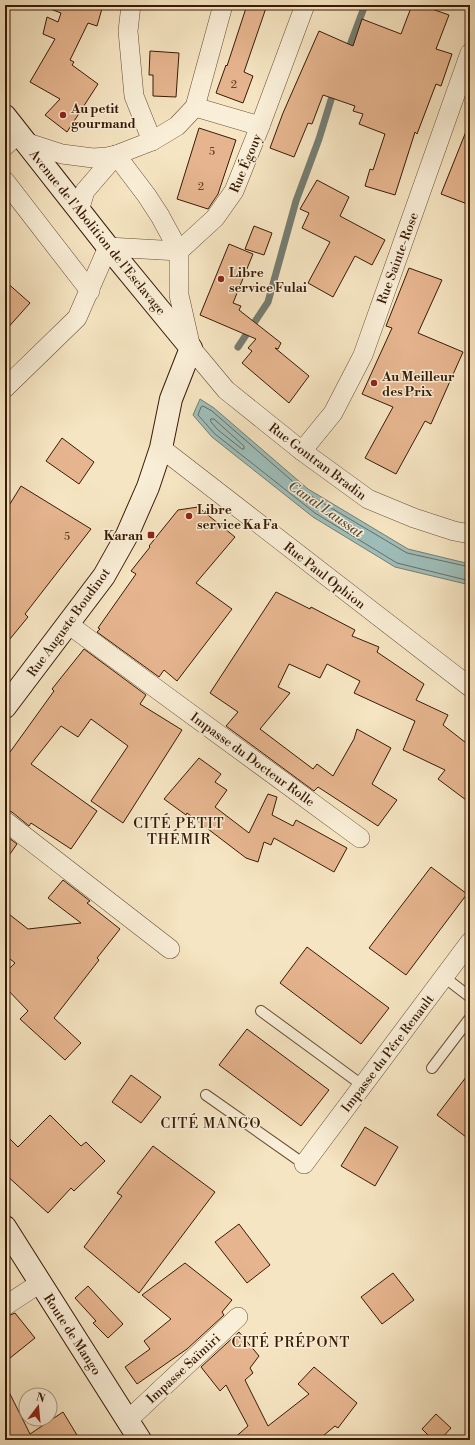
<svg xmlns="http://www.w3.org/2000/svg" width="475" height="1445" font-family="'Libre Bodoni',serif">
  <rect width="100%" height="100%" fill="#f6e5c2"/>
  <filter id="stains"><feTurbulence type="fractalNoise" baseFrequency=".005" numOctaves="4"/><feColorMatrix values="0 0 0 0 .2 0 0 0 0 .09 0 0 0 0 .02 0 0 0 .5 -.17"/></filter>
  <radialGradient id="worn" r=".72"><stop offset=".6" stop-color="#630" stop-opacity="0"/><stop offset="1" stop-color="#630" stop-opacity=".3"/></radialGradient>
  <polygon fill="#9ebeba" stroke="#757d72" points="200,399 214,408 308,489 408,549 470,564 470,585 395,567 313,517 212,437 193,415"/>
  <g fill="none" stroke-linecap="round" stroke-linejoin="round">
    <g stroke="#6b6c60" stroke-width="1">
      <polygon points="211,419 214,419 244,446 244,449 242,449 218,430 211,422"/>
      <polyline points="470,567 407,553 306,493 212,411 203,406 201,407 198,415 215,434 315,513 397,563 470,581"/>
    </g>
    <g stroke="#757d72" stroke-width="7">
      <polyline points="347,53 365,5"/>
      <polyline points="238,347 268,302 296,201 319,139 334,90"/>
    </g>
  </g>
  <g fill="#e6b58f" stroke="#381b05">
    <polygon points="45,5 103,5 97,26 88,23 70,60 74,62 72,65 98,84 67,132 45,115 60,99 30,82 55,39 43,34 47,17 58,22 61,13 45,7"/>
    <polygon points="247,5 267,5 244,72 253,76 243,103 216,93 226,65 227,66"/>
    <polygon points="412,5 421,5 449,15 436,49 452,54 441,86 436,84 417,134 415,132 395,195 365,186 370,169 373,170 385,134 359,124 363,114 353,111 355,106 323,95 312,124 308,123 294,157 270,148 283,113 319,31 353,46 362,19 401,34"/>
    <polygon points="150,51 179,53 176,97 153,96 153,75 149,75"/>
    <polygon points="469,124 470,124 470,205 441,194"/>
    <polygon points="199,128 236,140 218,194 208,209 177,199"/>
    <polygon points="317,180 349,197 340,216 385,240 372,265 355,256 333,297 308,283 330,242 302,228 309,213 300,209"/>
    <polygon points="254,226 272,233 264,255 245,249"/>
    <polygon points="229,244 253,254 233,303 241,306 239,310 281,343 278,349 275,348 309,376 289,403 242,363 252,351 248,348 256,339 200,315"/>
    <polygon points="409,268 442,280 418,333 463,352 431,424 425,421 396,474 365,458 393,407 362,394 392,328 386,326"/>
    <polygon points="5,281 30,303 5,331"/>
    <polygon points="62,438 94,462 79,484 46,461"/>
    <polygon points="21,486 91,529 25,614 28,617 5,645 5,512"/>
    <polygon points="198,507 235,537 196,583 232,609 177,681 164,670 159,677 97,632 100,629 98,628 136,574 131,571 150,547 149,546 178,510"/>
    <polygon points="276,592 310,609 311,607 355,630 352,636 379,647 377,652 424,684 416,700 448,715 443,725 470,746 470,803 438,779 445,770 403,750 415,721 354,693 360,681 327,664 320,678 289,664 278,687 290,693 260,729 313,769 317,764 333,776 354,739 357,729 391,748 372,784 397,800 378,826 318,787 314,791 226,726 238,712 210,693"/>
    <polygon points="84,649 146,695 140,704 182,730 123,823 91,801 128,746 91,719 78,737 61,726 31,764 97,811 71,849 31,823 29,826 12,812 5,810 5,759 54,691 52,689"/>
    <polygon points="199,758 221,774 215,782 227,790 215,807 249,833 268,794 277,797 272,815 293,826 296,820 347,848 334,872 274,838 271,845 264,842 258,862 246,858 187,813 186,815 164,799"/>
    <polygon points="5,835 17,844 5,861"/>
    <polygon points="431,867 467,894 406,975 369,948"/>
    <polygon points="63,880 90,901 87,903 120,929 97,958 99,960 54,1018 81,1043 65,1060 20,1019 28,1011 5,987 5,973 15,963 5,955 5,911 28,929 81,923 48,898"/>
    <polygon points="307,947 389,1008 361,1044 280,983"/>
    <polygon points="247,1029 329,1090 301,1126 219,1065"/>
    <polygon points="470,1072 470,1140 437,1115"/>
    <polygon points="131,1075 161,1097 141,1123 112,1102"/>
    <polygon points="50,1115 81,1146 86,1142 105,1161 74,1191 71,1188 48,1213 5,1174 5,1134 18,1147"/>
    <polygon points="365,1127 398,1147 375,1186 341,1166"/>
    <polygon points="153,1146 215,1192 139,1293 84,1247 122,1196 117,1193"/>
    <polygon points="239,1224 270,1265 247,1283 215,1242"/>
    <polygon points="185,1263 232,1300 222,1312 224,1315 187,1349 137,1384 125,1367 150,1349 144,1341 171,1319 142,1295"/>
    <polygon points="393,1273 414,1300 382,1324 361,1297"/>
    <polygon points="88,1286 123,1324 108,1338 93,1323 96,1321 75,1298"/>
    <polygon points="15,1313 35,1338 5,1362 5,1317"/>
    <polygon points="239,1332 259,1356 250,1368 253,1373 245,1380 268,1426 309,1394 298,1384 314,1367 357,1403 338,1428 335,1426 318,1440 232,1440 248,1426 226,1385 220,1391 201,1367"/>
    <polygon points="5,1384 30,1434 63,1412 80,1440 5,1440"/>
    <polygon points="436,1414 451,1428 440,1440 433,1440 422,1429"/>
  </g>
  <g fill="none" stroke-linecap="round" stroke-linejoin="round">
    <g stroke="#684e34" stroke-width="12">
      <g id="lane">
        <polyline points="444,977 470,997"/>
        <polyline points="261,1011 362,1085"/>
        <polyline points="432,1068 470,1018"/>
        <polyline points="206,1095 304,1164"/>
      </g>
    </g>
    <g stroke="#684e34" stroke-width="20">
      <g id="street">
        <polyline points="131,5 128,31 134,96 152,141"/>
        <polyline points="305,5 260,126 234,191 215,218 179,251 179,295 191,348 226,390 302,451 368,499 414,518 454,531 470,534"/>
        <polyline points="195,107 260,126"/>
        <polyline points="25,142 62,154 93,158 107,157 116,155 152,141 177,126 195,107 223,5"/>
        <polyline points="5,146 19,133"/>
        <polyline points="116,155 147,196 160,216 179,251"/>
        <polyline points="5,181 90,291"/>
        <polyline points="79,211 85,191 116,155"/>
        <polyline points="5,388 77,318 108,247 179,251"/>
        <polyline points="161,448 470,687"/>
        <polyline points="302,451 333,413 363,355 470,53"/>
        <polyline points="68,624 360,838"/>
        <polyline points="5,821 170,949"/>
        <polyline points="304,1164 470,942"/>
        <polyline points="5,1306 40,1283"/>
        <polyline points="128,1420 238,1317"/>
      </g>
    </g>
    <g stroke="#381b05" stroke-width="24">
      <g id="secondary">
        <polyline points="5,116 108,247 191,348 171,399 161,448 148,487 127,535 104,576 5,707"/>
        <polyline points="5,1227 140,1440"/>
      </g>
    </g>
    <use href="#lane" stroke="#f9eed7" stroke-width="10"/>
    <use href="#street" stroke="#f9eed7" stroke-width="19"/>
    <use href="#secondary" stroke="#f9eed7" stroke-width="22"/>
  </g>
  <g fill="#8f2418" stroke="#f9eed7" stroke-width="1.5">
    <circle cx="63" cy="115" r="4"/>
    <circle cx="221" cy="279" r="4"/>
    <circle cx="374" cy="383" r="4"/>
    <circle cx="189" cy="516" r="4"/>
    <rect x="147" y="531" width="8" height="8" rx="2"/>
  </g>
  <g text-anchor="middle" stroke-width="3" stroke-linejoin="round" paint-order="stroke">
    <g font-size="11" fill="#644228">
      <text x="234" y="88">2</text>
      <text x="212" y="155">5</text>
      <text x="201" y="190">2</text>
      <text x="67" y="540">5</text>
    </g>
    <g font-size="13" font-weight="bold" fill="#381b05" stroke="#f9eed7" text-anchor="start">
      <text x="71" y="113">Au petit<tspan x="71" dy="15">gourmand</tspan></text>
      <text x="229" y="277">Libre<tspan x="229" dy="15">service Fulai</tspan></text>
      <text x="382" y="381">Au Meilleur<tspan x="382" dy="15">des Prix</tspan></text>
      <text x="197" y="514">Libre<tspan x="197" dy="15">service Ka Fa</tspan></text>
      <text x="143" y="540" text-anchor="end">Karan</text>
    </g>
    <g font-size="13" fill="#381b05" stroke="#f9eed7">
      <text transform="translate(245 163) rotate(-67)" y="5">Rue Égouy</text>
      <text transform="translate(98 232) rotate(51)" y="5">Avenue de l'Abolition de l'Esclavage</text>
      <text transform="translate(397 258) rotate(-70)" y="5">Rue Sainte-Rose</text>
      <text transform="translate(318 461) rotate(37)" y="5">Rue Gontran Bradin</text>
      <text transform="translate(325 575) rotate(38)" y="5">Rue Paul Ophion</text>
      <text transform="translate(68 622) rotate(-54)" y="5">Rue Auguste Boudinot</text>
      <text transform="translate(253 759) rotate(36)" y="5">Impasse du Docteur Rolle</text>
      <text transform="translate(387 1053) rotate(-53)" y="5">Impasse du Pére Renault</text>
      <text transform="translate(73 1334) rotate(57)" y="5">Route de Mango</text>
      <text transform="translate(183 1368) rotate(-43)" y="5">Impasse Saïmiri</text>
    </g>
    <g font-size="14" font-style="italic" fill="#574c3b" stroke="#f9eed7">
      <text transform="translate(326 509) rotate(35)" y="5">Canal Laussat</text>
    </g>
    <g font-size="14" letter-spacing="1" fill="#381b05" stroke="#f9eed7">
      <text x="179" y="828">CITÉ PETIT<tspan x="179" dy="16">THÉMIR</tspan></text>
      <text x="211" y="1128">CITÉ MANGO</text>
      <text x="291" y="1347">CITÉ PRÉPONT</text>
    </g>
  </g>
  <rect width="475" height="1445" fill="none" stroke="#f6e5c2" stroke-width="20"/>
  <rect x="6" y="6" width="463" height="1433" fill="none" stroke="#381b05" stroke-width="2"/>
  <rect x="10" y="10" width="455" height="1425" fill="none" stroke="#381b05"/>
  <g transform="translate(38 1407) rotate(16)"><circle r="19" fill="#f9eed7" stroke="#ac9a83"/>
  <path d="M0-3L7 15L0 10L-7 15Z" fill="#8f2418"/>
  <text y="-6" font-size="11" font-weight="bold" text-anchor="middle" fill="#381b05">N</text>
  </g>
  <rect width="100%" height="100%" filter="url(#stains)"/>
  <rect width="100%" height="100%" fill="url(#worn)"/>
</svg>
